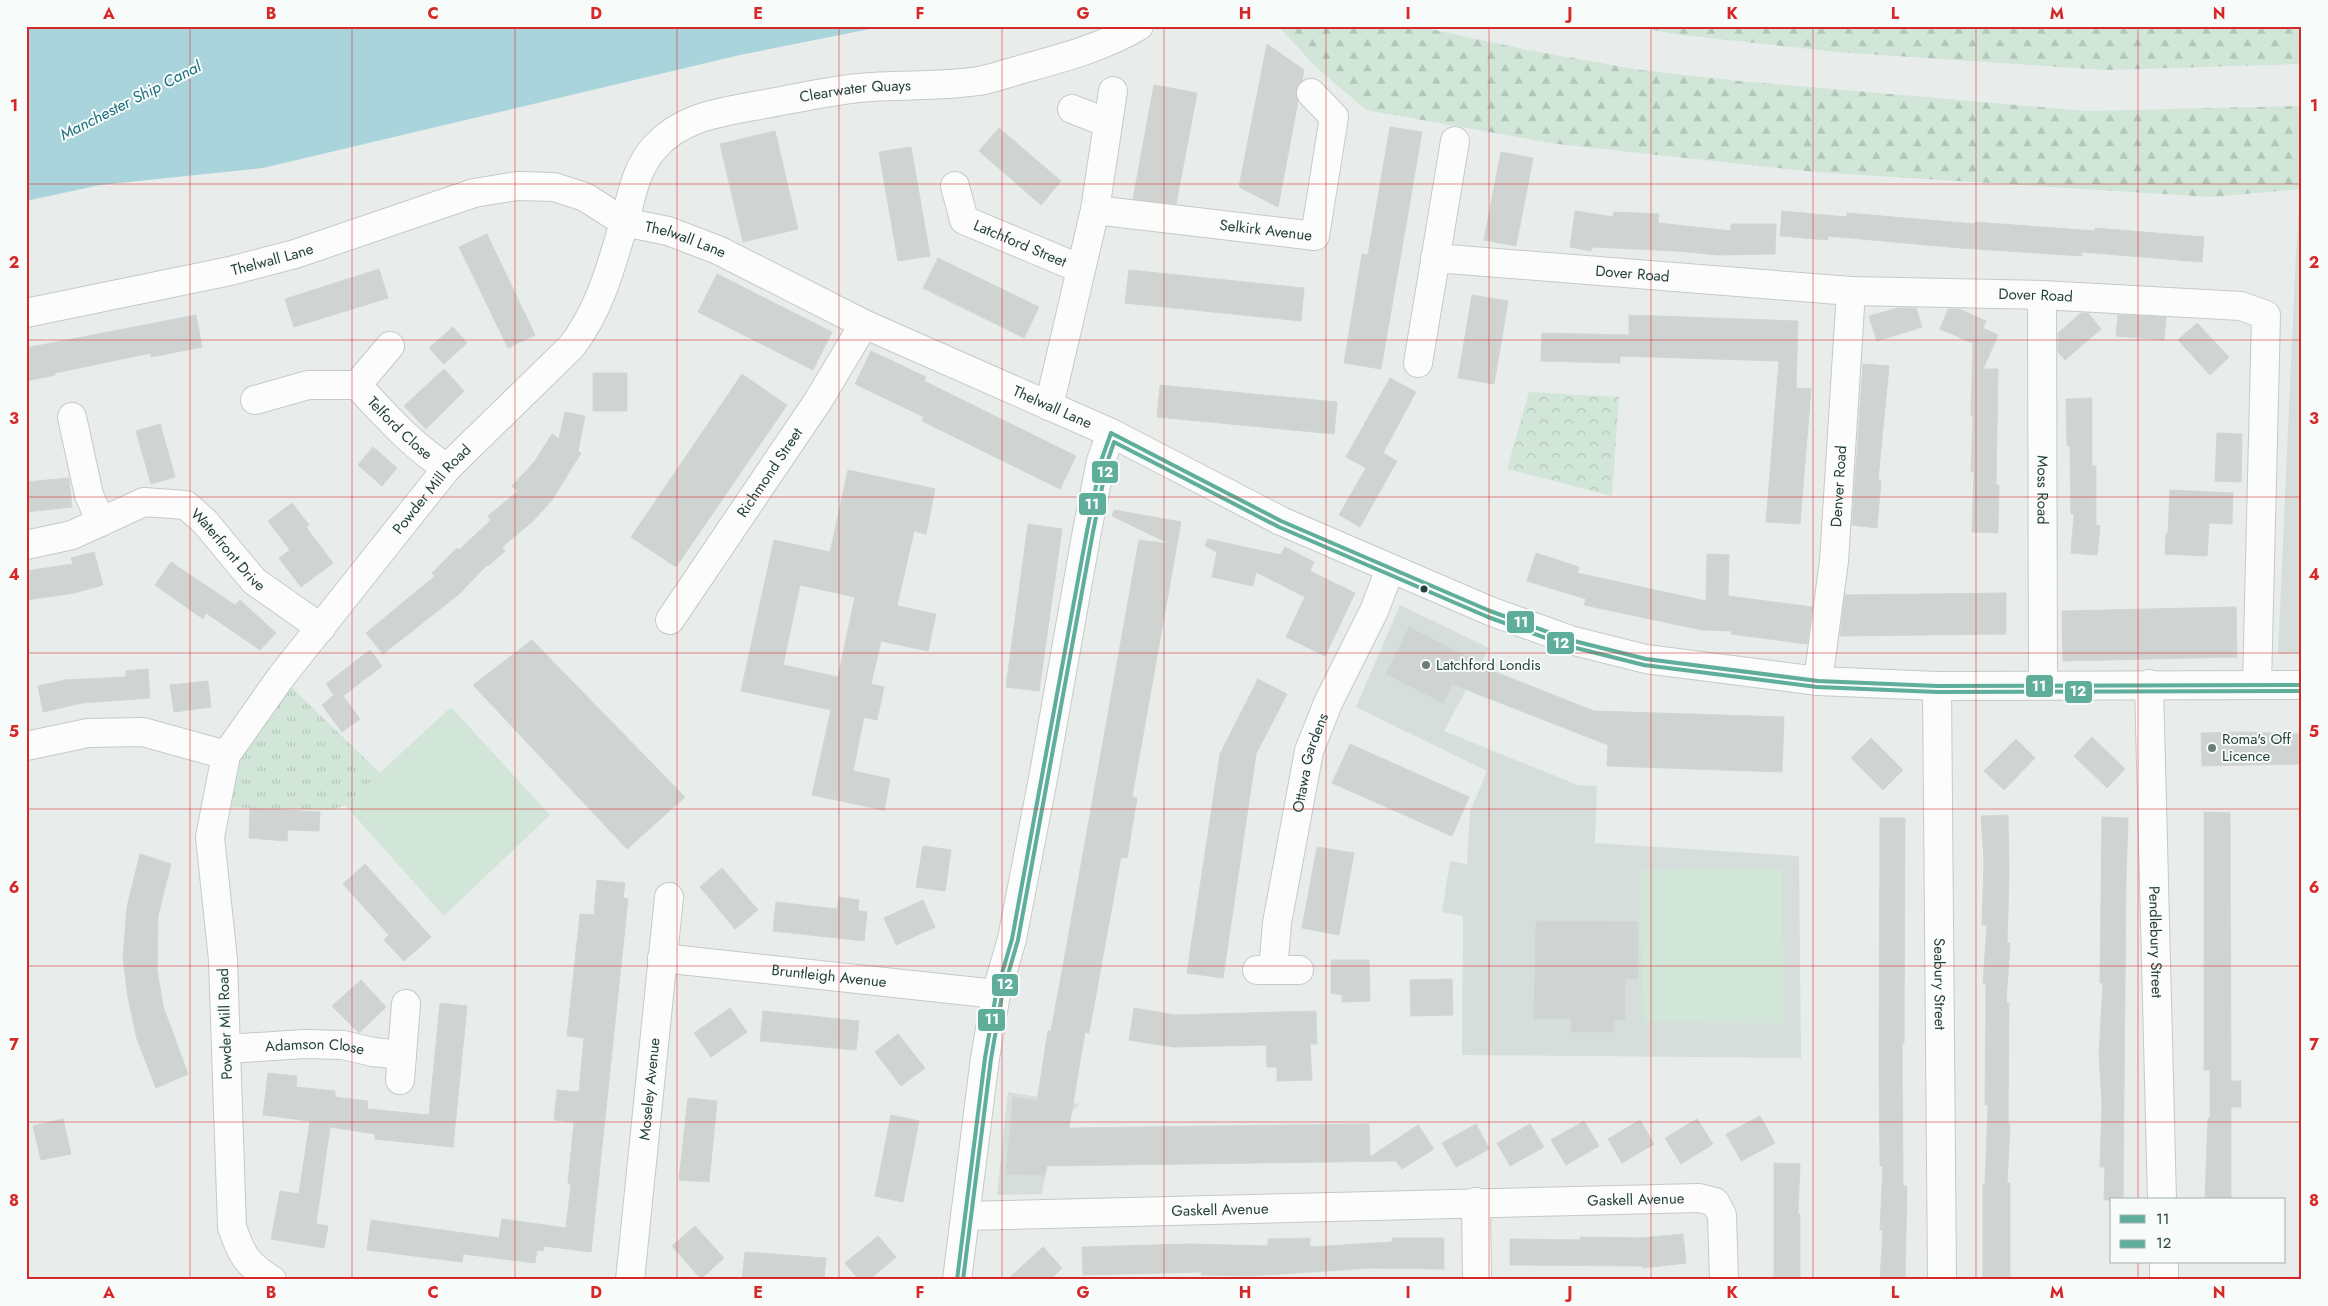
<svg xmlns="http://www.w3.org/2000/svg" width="2328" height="1306" font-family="Jost,sans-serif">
  <defs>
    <pattern id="grass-tufts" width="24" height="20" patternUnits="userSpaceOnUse" patternTransform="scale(1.25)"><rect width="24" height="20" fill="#d1e6d8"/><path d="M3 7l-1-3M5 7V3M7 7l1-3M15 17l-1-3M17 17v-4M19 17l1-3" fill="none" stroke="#b3c6ba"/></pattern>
    <pattern id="forest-firs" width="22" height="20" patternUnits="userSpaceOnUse" patternTransform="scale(1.25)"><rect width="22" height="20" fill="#d1e6d8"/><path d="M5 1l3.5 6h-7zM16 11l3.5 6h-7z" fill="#b3c6ba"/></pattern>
    <pattern id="park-crowns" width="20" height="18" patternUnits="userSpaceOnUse" patternTransform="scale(1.25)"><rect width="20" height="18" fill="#d1e6d8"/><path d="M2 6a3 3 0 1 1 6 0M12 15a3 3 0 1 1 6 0" fill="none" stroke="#b3c6ba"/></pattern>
  </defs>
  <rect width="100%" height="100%" fill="#e8edeb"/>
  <g fill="#d6dedb">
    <polygon points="2300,189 2302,653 2278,654 2295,273"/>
    <polygon points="1400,605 1489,648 1444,731 1578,785 1597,786 1595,843 1799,856 1801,1058 1462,1055 1463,916 1442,912 1450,861 1467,864 1470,812 1487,771 1356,707"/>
    <polygon points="1008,1092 1080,1104 1054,1127 1042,1194 997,1195"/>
  </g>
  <polygon fill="url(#grass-tufts)" points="281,677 380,773 345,805 331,810 215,807"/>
  <g fill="url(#forest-firs)">
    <polygon points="1278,26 1416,26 1523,49 1640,70 1739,81 2087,111 2302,106 2302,189 2211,197 1815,172 1557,144 1366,110 1317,68"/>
    <polygon points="1634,26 2302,26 2302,64 2105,70 1837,52 1674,34"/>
  </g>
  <polygon fill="url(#park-crowns)" points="1529,392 1619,397 1612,496 1507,469"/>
  <g fill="#d1e6d8">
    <polygon points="451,707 550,815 444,916 345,805"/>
    <polygon points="1782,868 1783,1023 1643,1022 1640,870"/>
  </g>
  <polygon fill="#a9d4db" points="26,26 885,26 740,55 263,168 100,185 26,201"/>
  <g fill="#cfd4d2" stroke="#d1d6d4" fill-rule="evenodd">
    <polygon points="1267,44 1304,70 1302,81 1296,89 1298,101 1278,207 1239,187"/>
    <polygon points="1154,85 1197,93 1176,204 1133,199"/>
    <polygon points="1390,127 1422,132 1381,369 1344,363 1362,254 1368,255"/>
    <polygon points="999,128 1061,181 1041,205 979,151"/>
    <polygon points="775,131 798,229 743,242 720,144"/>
    <polygon points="911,147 930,256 898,261 879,152"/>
    <polygon points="1501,152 1533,158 1516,246 1484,240"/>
    <polygon points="1575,211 1613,217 1614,212 1659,214 1658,223 1731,231 1731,224 1776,224 1775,254 1719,255 1676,251 1592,247 1591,251 1570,247"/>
    <polygon points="1782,211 1847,217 1847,213 1975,224 1975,222 2095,231 2095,228 2204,237 2202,262 2082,252 2082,256 1960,248 1828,236 1828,240 1780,236"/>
    <polygon points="487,234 535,335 508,348 459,247"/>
    <polygon points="938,258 1039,307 1024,338 923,288"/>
    <polygon points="379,269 388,298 294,327 285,299"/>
    <polygon points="1129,270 1304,288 1301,321 1125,303"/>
    <polygon points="717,274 832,332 813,370 698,312"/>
    <polygon points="1472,295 1508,301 1494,384 1458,378"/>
    <polygon points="1898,308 1916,308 1922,327 1877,341 1869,316"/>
    <polygon points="1948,309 1959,309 1986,321 1983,328 1998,335 1983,369 1998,369 1996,485 1999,485 1998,533 1972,532 1974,472 1971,472 1973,416 1971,416 1973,343 1940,329"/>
    <polygon points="2081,313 2088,313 2101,329 2065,360 2058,352 2058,333"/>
    <polygon points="196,315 202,347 151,357 151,353 55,373 55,375 26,381 26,348"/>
    <polygon points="1629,315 1798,321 1796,388 1811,389 1800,524 1766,522 1779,361 1620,356 1620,363 1541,361 1542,333 1629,335"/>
    <polygon points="2118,315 2166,317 2164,340 2116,336"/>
    <polygon points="2197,323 2229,357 2210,375 2178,340"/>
    <polygon points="453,327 467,343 444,364 429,348"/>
    <polygon points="871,351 926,377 924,381 1076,456 1060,489 922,421 924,417 855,384"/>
    <polygon points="1863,364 1889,366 1878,480 1881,480 1877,528 1852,525"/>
    <polygon points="444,369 464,391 426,429 404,406"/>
    <rect x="593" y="373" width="34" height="38"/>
    <polygon points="742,374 787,405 676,567 631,537"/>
    <polygon points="1390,378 1416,392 1383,453 1397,461 1360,527 1339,515 1366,468 1346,457"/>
    <polygon points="1160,385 1337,402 1334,434 1157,417"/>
    <polygon points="2092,398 2092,466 2096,466 2096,525 2100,526 2097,555 2071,553 2074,514 2071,514 2070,446 2067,446 2066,399"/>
    <polygon points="565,412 585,416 578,451 581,453 552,500 533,521 502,547 505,551 488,566 487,565 458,595 383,654 366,633 435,576 432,573 457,548 459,550 491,520 488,516 518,491 512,486 535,461 552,434 559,439"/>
    <polygon points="160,424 175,477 151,484 136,431"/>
    <polygon points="2217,433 2242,434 2241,482 2215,481"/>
    <polygon points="373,447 397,468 382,486 358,465"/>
    <path d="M 848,470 L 935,489 L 926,534 L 914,531 L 897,606 L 936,614 L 928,651 L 881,641 L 871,684 L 884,687 L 877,720 L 864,717 L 853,771 L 890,779 L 884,810 L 812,795 L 831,710 L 741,691 L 774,540 L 830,552 ZM 800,585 L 855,597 L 838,677 L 783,665 Z"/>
    <polygon points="69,478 72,507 26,512 26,482"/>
    <polygon points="2170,490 2233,493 2232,524 2209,523 2207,556 2165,554 2166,533 2168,533"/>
    <polygon points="292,503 309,525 306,527 333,563 301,587 279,558 290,550 268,521"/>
    <polygon points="1114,510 1181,522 1132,797 1137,798 1127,858 1121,857 1089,1033 1085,1032 1069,1128 1369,1124 1370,1157 1418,1125 1434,1149 1402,1169 1396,1161 1329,1162 1047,1166 1045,1175 1006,1174 1013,1097 1037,1101 1048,1031 1051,1031 1063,966 1139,540 1170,544 1112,516"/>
    <polygon points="1028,524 1062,529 1039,691 1006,687"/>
    <polygon points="1208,539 1281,555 1285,547 1314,562 1310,571 1355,593 1325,656 1286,637 1305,597 1256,572 1253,586 1212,577 1217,552 1205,546"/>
    <polygon points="94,552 103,585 74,593 26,600 26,571 73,564 71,558"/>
    <polygon points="1536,553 1579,567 1577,573 1706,601 1707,554 1729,555 1728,596 1812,607 1807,644 1731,634 1732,631 1702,630 1584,605 1586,599 1527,581"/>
    <polygon points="171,562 235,605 240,600 276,633 260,650 206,613 203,619 155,585"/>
    <polygon points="2006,593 2006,634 1840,636 1845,595"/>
    <polygon points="2236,607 2237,657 2063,661 2062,611"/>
    <polygon points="1409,627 1467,657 1465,660 1594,711 1784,717 1782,772 1607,766 1608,745 1452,684 1443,703 1386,674"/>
    <polygon points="532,640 685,797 627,849 473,685"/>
    <polygon points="370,650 382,666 343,696 360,719 342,732 322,705 334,695 326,684"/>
    <polygon points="148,669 150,698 82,703 43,712 38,686 65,680 126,677 126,671"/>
    <polygon points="1258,679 1287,694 1256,754 1223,978 1187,973 1220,754"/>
    <polygon points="208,681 211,707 174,712 170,685"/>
    <polygon points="2244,732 2302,734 2302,764 2202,766 2201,733"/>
    <polygon points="2092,737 2125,769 2107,788 2074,756"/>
    <polygon points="1871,738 1903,770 1883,790 1851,758"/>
    <polygon points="2016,739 2035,758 2004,790 1984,771"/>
    <polygon points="1350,744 1469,797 1452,836 1332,783"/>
    <polygon points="250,808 320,812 319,831 288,830 287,841 249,838"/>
    <polygon points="2204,812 2230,813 2231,1081 2241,1081 2241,1107 2231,1107 2231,1200 2205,1200 2208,1118 2210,1118 2210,1070 2204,1070"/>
    <polygon points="2008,815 2009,874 2007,943 2010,943 2006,1003 2009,1003 2008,1124 2010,1124 2007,1183 2010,1183 2010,1280 1983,1280 1983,1184 1985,1184 1988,1105 1985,1105 1986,984 1983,984 1987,925 1982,925 1984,862 1981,816"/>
    <polygon points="2102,817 2128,818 2126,878 2123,1200 2104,1200 2105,1167 2100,1167 2102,1105 2099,1054 2103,983 2100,983"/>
    <polygon points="1880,818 1905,818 1904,1043 1902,1043 1903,1186 1907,1186 1905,1280 1880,1280 1883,1230 1880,1230 1883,1166 1880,1166 1879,1063"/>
    <polygon points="923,846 951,850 945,891 916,887"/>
    <polygon points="1317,847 1354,853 1339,935 1302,928"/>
    <polygon points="140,854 171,864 158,916 157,970 163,1006 188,1074 156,1088 137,1039 128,998 123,957 127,907"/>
    <polygon points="365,864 431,937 404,961 384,940 389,935 343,884"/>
    <polygon points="722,868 758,910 735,929 700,887"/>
    <polygon points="597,880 625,883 623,898 628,899 591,1252 544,1246 543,1251 537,1250 535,1263 463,1254 462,1262 367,1250 371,1220 499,1238 502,1219 566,1228 571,1184 568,1184 574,1122 554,1120 557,1090 579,1092 584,1038 567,1036 580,914 594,915"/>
    <polygon points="839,897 859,900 858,911 867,912 864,941 773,931 776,902 837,909"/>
    <polygon points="923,900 935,927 896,945 884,918"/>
    <polygon points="1536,921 1638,922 1638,979 1625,979 1625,1020 1614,1020 1614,1032 1571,1032 1571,1019 1534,1019"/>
    <polygon points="1331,960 1369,960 1370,1001 1342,1002 1342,995 1331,993"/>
    <polygon points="1452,979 1453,1015 1411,1016 1410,980"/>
    <polygon points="361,980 386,1007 359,1033 332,1006"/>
    <polygon points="440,1003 467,1006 453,1147 375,1139 375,1134 330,1127 316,1224 328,1226 324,1248 271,1239 280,1191 299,1194 310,1121 263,1115 268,1073 297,1076 296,1087 335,1091 335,1097 368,1101 367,1109 429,1115"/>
    <polygon points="730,1008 747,1032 711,1057 694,1033"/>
    <polygon points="1134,1008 1175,1015 1316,1011 1317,1044 1310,1044 1312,1080 1277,1081 1277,1067 1267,1067 1266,1045 1173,1047 1129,1040"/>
    <polygon points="763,1011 859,1021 856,1050 760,1041"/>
    <polygon points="898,1034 925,1068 901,1086 875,1052"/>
    <polygon points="688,1098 717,1101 709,1182 679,1180"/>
    <polygon points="891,1115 919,1121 903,1202 875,1196"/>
    <polygon points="1760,1116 1775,1143 1741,1161 1726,1134"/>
    <polygon points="63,1119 71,1154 41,1160 33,1126"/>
    <polygon points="1697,1119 1713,1144 1681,1164 1665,1138"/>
    <polygon points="1640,1120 1654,1144 1622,1163 1608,1139"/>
    <polygon points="1584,1121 1599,1146 1566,1165 1551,1140"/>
    <polygon points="1476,1124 1489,1149 1456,1167 1442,1143"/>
    <polygon points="1530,1124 1544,1147 1510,1166 1497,1143"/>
    <polygon points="1774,1163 1800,1164 1798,1214 1800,1214 1800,1280 1774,1280"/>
    <polygon points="695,1226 724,1258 701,1279 672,1246"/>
    <polygon points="1683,1234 1686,1263 1643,1268 1642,1266 1510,1265 1510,1239 1580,1240 1580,1237 1641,1238"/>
    <polygon points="878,1236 896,1257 869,1280 859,1280 845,1263"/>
    <polygon points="1310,1238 1310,1247 1392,1242 1392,1238 1444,1238 1444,1269 1372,1268 1250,1276 1201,1275 1202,1272 1083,1275 1082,1247 1190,1244 1268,1246 1268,1239"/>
    <polygon points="1043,1247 1062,1268 1050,1280 1007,1280"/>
    <polygon points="745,1252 826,1258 824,1280 742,1280"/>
  </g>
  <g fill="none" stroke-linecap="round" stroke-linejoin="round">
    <g stroke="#c5cac8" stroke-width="30">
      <g id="street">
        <polyline points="1072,109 1108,123"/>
        <path id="s1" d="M 955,186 L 964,220 L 1081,269"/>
        <path id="s2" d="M 1095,210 L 1315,236 L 1334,117 L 1311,93"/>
        <path id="s3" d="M 1435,258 L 1851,291 L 2042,295 L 2241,306 L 2266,315 L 2257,685"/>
        <path id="s4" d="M 2042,295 L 2043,685"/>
        <path id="s5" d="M 26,313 L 230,271 L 295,254 L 474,193 L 517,186 L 554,187 L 585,197 L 624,222 L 668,231 L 718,250 L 864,324 L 1111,433 L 1281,521 L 1490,611 L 1570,640 L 1646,659 L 1818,681 L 1937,686 L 2302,685"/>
        <path id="s6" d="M 390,346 L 357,385 C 385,415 412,446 447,468"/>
        <polyline points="1418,363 1455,141"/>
        <polyline points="255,400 308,385 357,385"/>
        <polyline points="1049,406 1095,210 1113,91"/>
        <polyline points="72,417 89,495 101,522"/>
        <path id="s7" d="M 26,545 L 72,535 L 144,502 L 186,505 L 205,522 L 254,581 L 321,628"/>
        <path id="s8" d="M 670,620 L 818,401 L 864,324"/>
        <path id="s9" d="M 1818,681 L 1834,561 L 1851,291"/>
        <path id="s10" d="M 2149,684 L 2162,1200"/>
        <path id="s11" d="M 1937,686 L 1942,1280"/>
        <polyline points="26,746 88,733 143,732 226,755"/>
        <path id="s12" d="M 662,958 L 996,994"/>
        <polyline points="1257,970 1299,970"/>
        <path id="s13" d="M 1273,970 L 1277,923 L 1309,751 L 1328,703 L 1374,611 L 1390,569"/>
        <path id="s14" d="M 226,1049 L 305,1044 L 343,1045 L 373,1052 L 402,1055"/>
        <polyline points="400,1080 406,1004"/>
        <polyline points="1476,1202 1477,1280"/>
        <path id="s15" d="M 965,1216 L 1699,1198 L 1715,1202 L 1722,1215 L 1724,1280"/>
        <polyline points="2164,1262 2164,1280"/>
        <path id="s16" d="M 272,1280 C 247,1265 241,1254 232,1227 L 223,960 L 210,837 L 226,755 L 281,677 L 447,468 L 571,347 C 599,312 611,267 624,223 C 632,196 635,169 655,147 C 681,118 717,113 754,106 C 788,100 823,92 858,88 C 898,84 939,87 979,81 C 995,78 1011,72 1026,68 C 1066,57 1103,47 1139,26"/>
        <path id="s17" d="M 630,1280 L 669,897"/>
        <polyline points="957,1280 985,1058 996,994 1012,939 1044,773 1087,531 1101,461 1111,433"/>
      </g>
    </g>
    <use href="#street" stroke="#fcfcfc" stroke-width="28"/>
    <g stroke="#f7fbf9" stroke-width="8">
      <polyline id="bus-1" points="957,1280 985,1058 996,994 1012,939 1087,531 1101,461 1111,433 1281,521 1490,611 1570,640 1646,659 1818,681 1937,686 2302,685"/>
    </g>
    <g stroke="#f7fbf9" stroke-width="8">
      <polyline id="bus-2" points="963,1280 991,1059 1002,995 1018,940 1093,532 1107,463 1114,442 1279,527 1488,617 1568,646 1644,665 1817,687 1937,692 2302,691"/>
    </g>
    <use href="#bus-1" stroke="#5fad9b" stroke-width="4"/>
    <use href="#bus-2" stroke="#5fad9b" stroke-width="4"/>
  </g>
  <path fill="none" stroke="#d62828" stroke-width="1" stroke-opacity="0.55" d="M 190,26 L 190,1280M 352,26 L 352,1280M 515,26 L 515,1280M 677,26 L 677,1280M 839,26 L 839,1280M 1002,26 L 1002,1280M 1164,26 L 1164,1280M 1326,26 L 1326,1280M 1489,26 L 1489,1280M 1651,26 L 1651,1280M 1813,26 L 1813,1280M 1976,26 L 1976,1280M 2138,26 L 2138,1200M 26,184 L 2302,184M 26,340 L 2302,340M 26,497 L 2302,497M 26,653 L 2302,653M 26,809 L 2302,809M 26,966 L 2302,966M 26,1122 L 2302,1122M 2138,1262 L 2138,1280"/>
  <circle fill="#24423a" stroke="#f7fbf9" stroke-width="2" cx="1424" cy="589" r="4.5"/>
  <g fill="#697e78" stroke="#f7fbf9" stroke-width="2">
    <circle cx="1426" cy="665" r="5"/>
    <circle cx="2212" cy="748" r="5"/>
  </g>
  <g text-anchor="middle" stroke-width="4" stroke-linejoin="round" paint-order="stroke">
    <g font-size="15" fill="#24423a" stroke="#f7fbf9">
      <text dy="5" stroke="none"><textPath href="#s16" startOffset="1509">Clearwater Quays</textPath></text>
      <text dy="5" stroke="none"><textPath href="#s2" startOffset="172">Selkirk Avenue</textPath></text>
      <text dy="5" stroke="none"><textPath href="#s5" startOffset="688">Thelwall Lane</textPath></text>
      <text dy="5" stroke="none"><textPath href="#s1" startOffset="96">Latchford Street</textPath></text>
      <text dy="5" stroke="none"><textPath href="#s5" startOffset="252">Thelwall Lane</textPath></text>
      <text dy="5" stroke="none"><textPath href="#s3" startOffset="198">Dover Road</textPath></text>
      <text dy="5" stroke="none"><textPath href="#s3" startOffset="602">Dover Road</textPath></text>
      <text dy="5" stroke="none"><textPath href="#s5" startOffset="1092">Thelwall Lane</textPath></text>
      <text dy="5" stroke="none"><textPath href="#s6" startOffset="112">Telford Close</textPath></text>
      <text dy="5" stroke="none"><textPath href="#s8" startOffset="178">Richmond Street</textPath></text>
      <text dy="5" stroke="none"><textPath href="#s9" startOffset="196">Denver Road</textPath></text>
      <text dy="5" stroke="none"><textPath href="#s16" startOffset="879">Powder Mill Road</textPath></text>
      <text dy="5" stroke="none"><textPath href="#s4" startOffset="195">Moss Road</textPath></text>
      <text dy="5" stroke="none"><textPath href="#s7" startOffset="230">Waterfront Drive</textPath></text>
      <text dy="5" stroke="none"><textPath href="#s13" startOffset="211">Ottawa Gardens</textPath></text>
      <text dy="5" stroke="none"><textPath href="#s10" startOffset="258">Pendlebury Street</textPath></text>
      <text dy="5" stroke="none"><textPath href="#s12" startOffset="168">Bruntleigh Avenue</textPath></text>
      <text dy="5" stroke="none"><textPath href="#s11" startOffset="298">Seabury Street</textPath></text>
      <text transform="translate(225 1024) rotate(-92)" y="5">Powder Mill Road</text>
      <text dy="5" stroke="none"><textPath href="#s14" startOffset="89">Adamson Close</textPath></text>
      <text dy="5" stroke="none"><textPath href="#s17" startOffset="192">Moseley Avenue</textPath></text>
      <text dy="5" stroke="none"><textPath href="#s15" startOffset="671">Gaskell Avenue</textPath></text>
      <text dy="5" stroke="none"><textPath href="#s15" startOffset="255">Gaskell Avenue</textPath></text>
    </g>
    <g font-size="15" fill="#24423a" stroke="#f7fbf9" text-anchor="start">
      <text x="1436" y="670">Latchford Londis</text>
      <text x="2222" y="744">Roma's Off<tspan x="2222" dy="17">Licence</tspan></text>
    </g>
    <g font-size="16" font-style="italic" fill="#1c6f80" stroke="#f7fbf9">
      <text transform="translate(130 100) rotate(-27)" y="6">Manchester Ship Canal</text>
    </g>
  </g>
  <g stroke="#f7fbf9" stroke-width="2">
    <rect x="1091" y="460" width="28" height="24" rx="5" fill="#5fad9b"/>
    <rect x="1078" y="492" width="29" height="24" rx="5" fill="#5fad9b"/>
    <rect x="1506" y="610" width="29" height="24" rx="5" fill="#5fad9b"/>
    <rect x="1546" y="631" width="29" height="24" rx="5" fill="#5fad9b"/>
    <rect x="2025" y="674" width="29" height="24" rx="5" fill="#5fad9b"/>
    <rect x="2064" y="680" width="29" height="24" rx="5" fill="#5fad9b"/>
    <rect x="991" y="973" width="28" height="24" rx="5" fill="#5fad9b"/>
    <rect x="977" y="1008" width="29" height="24" rx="5" fill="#5fad9b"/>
  </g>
  <g font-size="14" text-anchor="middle" font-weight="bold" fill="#fff">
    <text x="1105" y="477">12</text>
    <text x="1092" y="509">11</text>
    <text x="1521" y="627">11</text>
    <text x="1561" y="648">12</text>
    <text x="2039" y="691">11</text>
    <text x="2078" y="696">12</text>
    <text x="1005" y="989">12</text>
    <text x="992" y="1024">11</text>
  </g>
  <rect width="2328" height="1306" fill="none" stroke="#f7fbf9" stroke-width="55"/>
  <rect x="2110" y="1198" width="175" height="65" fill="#f7fbf9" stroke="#a3b1ad"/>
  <rect x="2120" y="1215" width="25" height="8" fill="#5fad9b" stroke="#a3b1ad"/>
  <text x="2156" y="1224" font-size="15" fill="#24423a">11</text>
  <rect x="2120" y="1240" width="25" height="8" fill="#5fad9b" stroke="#a3b1ad"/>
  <text x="2156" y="1248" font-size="15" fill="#24423a">12</text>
  <rect x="28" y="28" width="2272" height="1250" fill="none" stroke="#d62828" stroke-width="2"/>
  <g font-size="16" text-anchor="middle" font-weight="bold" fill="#d62828">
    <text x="109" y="19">A</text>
    <text x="271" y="19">B</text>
    <text x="433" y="19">C</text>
    <text x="596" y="19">D</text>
    <text x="758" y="19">E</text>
    <text x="920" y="19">F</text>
    <text x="1083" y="19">G</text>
    <text x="1245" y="19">H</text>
    <text x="1408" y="19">I</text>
    <text x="1570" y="19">J</text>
    <text x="1732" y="19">K</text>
    <text x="1895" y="19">L</text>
    <text x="2057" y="19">M</text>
    <text x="2219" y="19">N</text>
    <text x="14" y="111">1</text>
    <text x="2314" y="111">1</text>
    <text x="14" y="268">2</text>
    <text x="2314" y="268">2</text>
    <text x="14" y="424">3</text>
    <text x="2314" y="424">3</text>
    <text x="14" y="580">4</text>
    <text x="2314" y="580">4</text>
    <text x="14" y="737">5</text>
    <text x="2314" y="737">5</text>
    <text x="14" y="893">6</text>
    <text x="2314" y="893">6</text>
    <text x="14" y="1050">7</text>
    <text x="2314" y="1050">7</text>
    <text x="14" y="1206">8</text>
    <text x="2314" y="1206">8</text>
    <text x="109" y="1298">A</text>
    <text x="271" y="1298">B</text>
    <text x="433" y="1298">C</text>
    <text x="596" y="1298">D</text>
    <text x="758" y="1298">E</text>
    <text x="920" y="1298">F</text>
    <text x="1083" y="1298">G</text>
    <text x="1245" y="1298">H</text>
    <text x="1408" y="1298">I</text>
    <text x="1570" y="1298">J</text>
    <text x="1732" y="1298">K</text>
    <text x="1895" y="1298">L</text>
    <text x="2057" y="1298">M</text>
    <text x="2219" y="1298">N</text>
  </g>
</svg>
